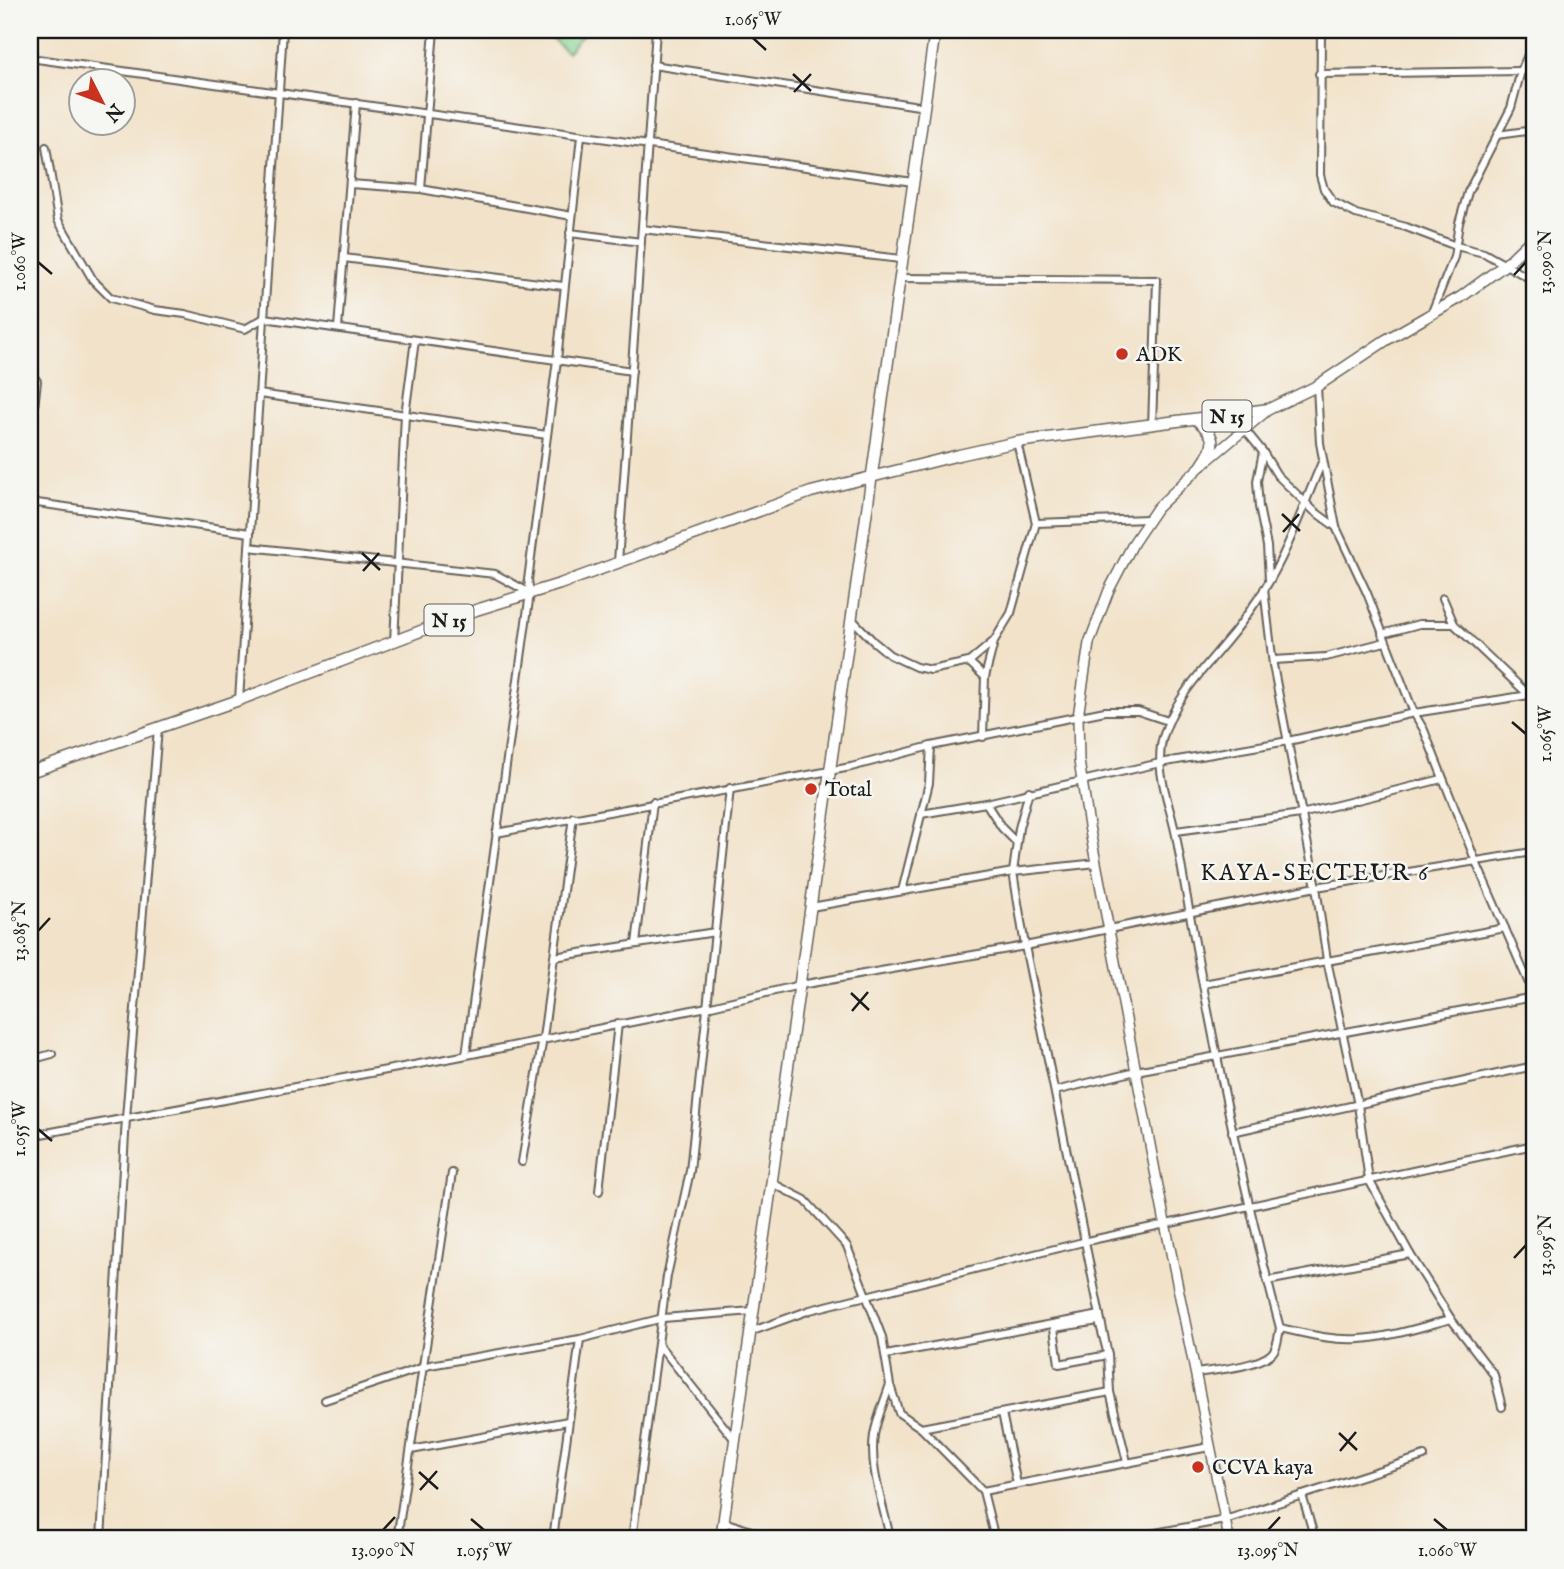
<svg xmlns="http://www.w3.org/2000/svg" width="1564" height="1569" font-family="'IM FELL English',serif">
  <rect width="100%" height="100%" fill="#f6f6f2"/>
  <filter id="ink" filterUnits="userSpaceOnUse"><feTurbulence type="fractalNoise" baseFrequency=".0143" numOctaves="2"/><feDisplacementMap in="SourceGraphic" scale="14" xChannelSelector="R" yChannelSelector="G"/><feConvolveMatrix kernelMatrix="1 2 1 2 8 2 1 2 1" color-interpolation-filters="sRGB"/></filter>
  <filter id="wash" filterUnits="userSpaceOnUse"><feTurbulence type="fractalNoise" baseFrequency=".00686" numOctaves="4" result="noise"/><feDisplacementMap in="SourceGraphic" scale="28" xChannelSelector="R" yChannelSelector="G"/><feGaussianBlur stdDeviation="1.57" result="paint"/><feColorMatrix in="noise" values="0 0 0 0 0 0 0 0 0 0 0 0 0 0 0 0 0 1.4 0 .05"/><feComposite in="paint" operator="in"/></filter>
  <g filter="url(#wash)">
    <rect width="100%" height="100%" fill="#f2e2c9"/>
    <polygon fill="#8bd693" stroke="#547958" stroke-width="2" points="542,30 587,30 567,52"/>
  </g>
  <g filter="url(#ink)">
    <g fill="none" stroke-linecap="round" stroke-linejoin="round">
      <g stroke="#676159" stroke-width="10">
        <g id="street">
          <polyline points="1321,30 1320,175 1324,189 1333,202 1356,214 1406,227 1456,246 1484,253 1534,281"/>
          <polyline points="30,58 913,182"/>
          <polyline points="653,65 925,107"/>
          <polyline points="1319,74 1521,71"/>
          <polyline points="1497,135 1534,130"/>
          <polyline points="46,147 58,220 93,280 111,298 155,310 185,314 245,329 264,318 632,371"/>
          <polyline points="350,184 421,189 572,216"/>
          <polyline points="421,189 434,30"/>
          <polyline points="642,229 901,259"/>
          <polyline points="570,233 641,242"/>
          <polyline points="344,258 563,286"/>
          <polyline points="899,278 1157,280 1152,426"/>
          <polyline points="1432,312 1454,257 1459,223 1468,192 1511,108 1521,71 1534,41"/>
          <polyline points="338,328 356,103"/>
          <polyline points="30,372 37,381 30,442"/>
          <polyline points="1317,386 1320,443 1336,527 1367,593 1414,713 1424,730 1476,862 1534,995"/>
          <polyline points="259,394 547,435"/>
          <polyline points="1246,431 1263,452 1277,475 1314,511 1336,527"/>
          <polyline points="1263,452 1257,481 1259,507 1267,546 1269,579"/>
          <polyline points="30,502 250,533"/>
          <polyline points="1036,523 1148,519"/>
          <polyline points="249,547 495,574 530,593"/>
          <polyline points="618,562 656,30"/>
          <polyline points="1264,589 1273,665 1316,887 1327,960 1358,1105 1369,1180 1410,1254 1451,1319 1494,1375 1502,1407"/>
          <polyline points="1443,598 1454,624 1534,700"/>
          <polyline points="851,618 873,641 890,655 916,667 931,670 969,662 994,641 1011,613 1036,523 1017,442"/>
          <polyline points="1382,634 1419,624 1454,624"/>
          <polyline points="394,642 405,415 415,340"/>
          <polyline points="1273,660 1326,657 1385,642"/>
          <polyline points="969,662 985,677"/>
          <polyline points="239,700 283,30"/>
          <polyline points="983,737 985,677 994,642"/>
          <polyline points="1029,791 1019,828 1013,872 1025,946 1108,1355 1110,1392 1127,1462"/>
          <polyline points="986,803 1002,828 1016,842"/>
          <polyline points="921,814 986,803 1160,763 1288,741 1414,713 1529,695"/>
          <polyline points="1176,831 1301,814 1442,779"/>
          <polyline points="496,833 851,767 931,746 1105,711 1138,711 1168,721"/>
          <polyline points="902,891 929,783 931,746"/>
          <polyline points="811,907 1013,872 1097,863"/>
          <polyline points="636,944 653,802"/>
          <polyline points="554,957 715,932"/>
          <polyline points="1203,984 1505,928"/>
          <polyline points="466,1055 530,593 528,580 557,360 581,136"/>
          <polyline points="30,1060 52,1054"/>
          <polyline points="1055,1091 1136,1071 1534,997"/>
          <polyline points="1232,1132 1534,1066"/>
          <polyline points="30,1136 457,1057 707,1007 800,985 1025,946 1316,887 1526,853 1534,854"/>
          <polyline points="522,1162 543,1038 573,817"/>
          <polyline points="772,1183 805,1200 847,1246 882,1337 890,1385 899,1413 921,1428 983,1491 995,1539"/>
          <polyline points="599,1191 618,1024"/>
          <polyline points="1267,1281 1410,1254"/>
          <polygon points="1099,1321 1108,1355 1059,1364 1054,1328"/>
          <path d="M 1280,1328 C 1306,1334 1333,1341 1360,1339 C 1391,1337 1421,1327 1451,1319"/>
          <polyline points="750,1332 810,1310 1087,1241 1534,1145"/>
          <polyline points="659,1345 734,1439"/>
          <polyline points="886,1355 1100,1315"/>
          <path d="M 1195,1373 C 1215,1370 1256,1367 1271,1354 C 1278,1348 1278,1337 1280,1328 C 1237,1167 1205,1005 1177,841 C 1172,809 1153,770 1163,737 C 1175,697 1204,669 1230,637 C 1242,623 1253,606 1264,590 C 1289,550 1304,503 1323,460"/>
          <path d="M 889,1387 C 884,1403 877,1418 874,1435 C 869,1470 884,1505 890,1539"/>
          <polyline points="325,1400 430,1365 580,1339 663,1318 753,1311"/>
          <polyline points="1002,1413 1017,1484"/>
          <polyline points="921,1428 1110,1392"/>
          <polyline points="411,1450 568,1421"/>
          <polyline points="983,1491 1209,1447"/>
          <polyline points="1302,1495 1315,1539"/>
          <polyline points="724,1522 776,1539"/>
          <polyline points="101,1539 126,1118 158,728"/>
          <polyline points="397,1539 452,1173"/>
          <polyline points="553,1539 580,1339"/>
          <polyline points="632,1539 667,1276 690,1171 730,788"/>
          <polyline points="1123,1539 1225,1520 1424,1456"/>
        </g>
      </g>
      <g stroke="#676159" stroke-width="12">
        <polyline id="secondary" points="1229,1539 1165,1223 1089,826 1079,761 1078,717 1089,643 1109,590 1134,542 1157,508 1202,465 1269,409"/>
      </g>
      <g stroke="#676159" stroke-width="13">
        <g id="primary">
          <path d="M 1197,420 C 1217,437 1216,445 1202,465"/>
          <polyline points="30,772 239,700 476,610 560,584 811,492 959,455 1017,442 1269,409 1317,386 1386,340 1461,297 1506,264 1534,237"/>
          <polyline points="721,1539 935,30"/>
        </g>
      </g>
      <use href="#street" stroke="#fff" stroke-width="6"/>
      <use href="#secondary" stroke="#fff" stroke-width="9"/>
      <use href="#primary" stroke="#fff" stroke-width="10"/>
    </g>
  </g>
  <path fill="none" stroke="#1c1c1c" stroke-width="2.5" d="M 753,38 L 766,50M 793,74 L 811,91M 794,92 L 811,74M 38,262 L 52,274M 1514,275 L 1526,262M 1282,514 L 1300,531M 1283,532 L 1299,514M 362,553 L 380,570M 363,571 L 379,553M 1512,722 L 1526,734M 38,931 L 50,918M 851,993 L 869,1010M 852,1011 L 868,992M 38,1129 L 52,1141M 1514,1258 L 1526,1245M 1339,1433 L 1357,1450M 1340,1451 L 1356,1432M 419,1472 L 438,1489M 420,1490 L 437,1471M 471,1519 L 484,1530M 1434,1519 L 1447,1530M 383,1530 L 395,1517M 1268,1530 L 1280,1517"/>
  <g fill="#c8321e" stroke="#f6f6f2" stroke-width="2.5">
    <circle cx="1122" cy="354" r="7"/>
    <circle cx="811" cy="789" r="7"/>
    <circle cx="1198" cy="1467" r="7"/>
  </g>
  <g text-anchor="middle" stroke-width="5" stroke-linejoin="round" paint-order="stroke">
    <g fill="#f6f6f2" stroke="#5d5d5c" stroke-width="2">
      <rect x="1202.5" y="400.5" width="49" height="31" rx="5"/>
      <rect x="424.5" y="604.5" width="49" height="31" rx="5"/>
    </g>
    <g font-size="19" font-weight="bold" fill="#1c1c1c">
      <text x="1227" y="423">N 15</text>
      <text x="449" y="627">N 15</text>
    </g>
    <g font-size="21" fill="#1c1c1c" stroke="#f6f6f2" text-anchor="start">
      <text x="1136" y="361">ADK</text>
      <text x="825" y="796">Total</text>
      <text x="1212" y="1474">CCVA kaya</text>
    </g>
    <g font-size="23" letter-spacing="2" fill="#1c1c1c" stroke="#f6f6f2">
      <text x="1315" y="880">KAYA-SECTEUR 6</text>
    </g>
  </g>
  <rect width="1564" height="1569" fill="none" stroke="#f6f6f2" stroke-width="77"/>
  <g transform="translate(102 102) rotate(132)"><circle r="33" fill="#f6f6f2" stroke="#9f9f9c" stroke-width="2"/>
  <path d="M0-5L12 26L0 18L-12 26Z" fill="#c8321e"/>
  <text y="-10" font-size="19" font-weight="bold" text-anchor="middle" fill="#1c1c1c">N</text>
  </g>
  <rect x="38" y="38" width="1488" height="1492" fill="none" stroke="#1c1c1c" stroke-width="2.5"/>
  <g font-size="18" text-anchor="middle" fill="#1c1c1c">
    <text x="753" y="25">1.065°W</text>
    <text transform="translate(1545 262) rotate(-90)" y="6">13.090°N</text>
    <text transform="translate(19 262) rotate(-90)" y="6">1.060°W</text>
    <text transform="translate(1545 734) rotate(-90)" y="6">1.065°W</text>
    <text transform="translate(19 931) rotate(-90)" y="6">13.085°N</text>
    <text transform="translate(19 1129) rotate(-90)" y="6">1.055°W</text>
    <text transform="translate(1545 1245) rotate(-90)" y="6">13.095°N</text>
    <text x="383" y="1556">13.090°N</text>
    <text x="484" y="1556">1.055°W</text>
    <text x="1268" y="1556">13.095°N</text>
    <text x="1447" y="1556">1.060°W</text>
  </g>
</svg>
